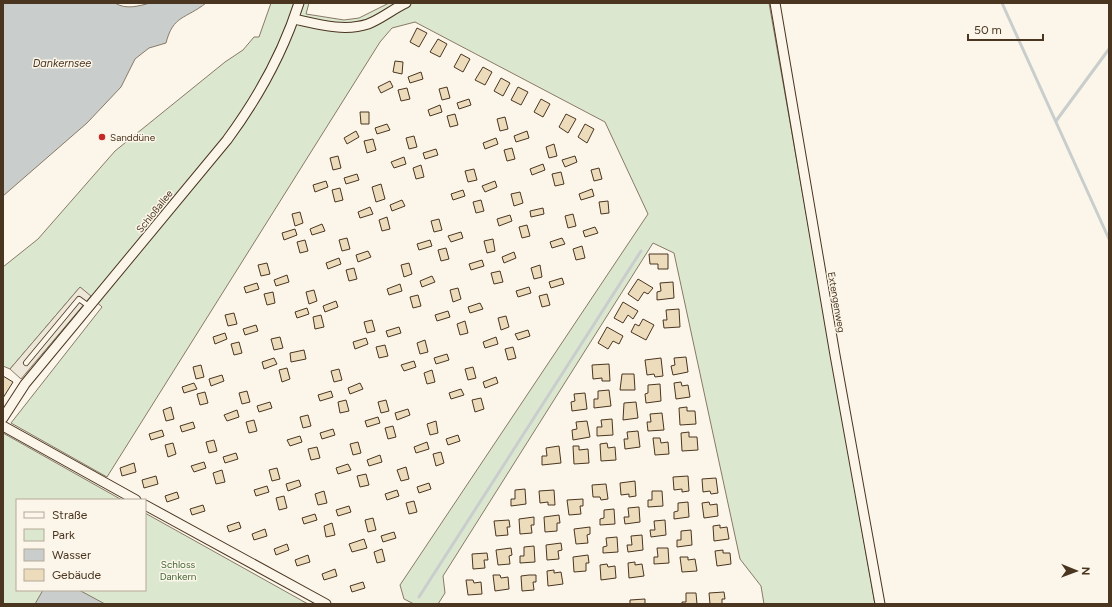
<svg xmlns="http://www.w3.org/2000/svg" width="1112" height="607" font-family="Figtree,sans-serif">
  <rect width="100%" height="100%" fill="#fbf6e9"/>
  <g fill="#dce7d0" stroke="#887966">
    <polygon points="271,3 309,3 306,14 344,20 359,18 389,3 769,3 875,604 764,604 761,586 740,559 674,253 653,243 443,576 445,593 438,604 414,604 404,599 400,585 648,214 605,122 415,22 392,28 380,42 107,477 11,423 102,307 80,287 10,369 3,366 3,267 38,239 115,151 225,62 243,50 254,37 259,37"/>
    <polygon points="3,433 122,500 17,500 17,590 145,590 145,513 308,604 3,604"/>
  </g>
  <polygon fill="#ede7d9" stroke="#887966" points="80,287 91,296 21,379 10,369"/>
  <g fill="#c9cecd" stroke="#887966">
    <path d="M 3,3 L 115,3 C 126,10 139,6 150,3 C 161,0 194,3 206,3 C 186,19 173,15 166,43 L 149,48 L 135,59 L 121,87 L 87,123 L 3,196 Z"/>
    <polygon points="43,590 79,590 105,604 35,604"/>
  </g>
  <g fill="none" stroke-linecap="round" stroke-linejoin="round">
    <g stroke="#c9cecd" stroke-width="3">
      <polyline points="1002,3 1109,239"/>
      <polyline points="1056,121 1109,49"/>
      <polyline points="419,597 641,251"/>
    </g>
  </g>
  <g fill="#ecdcbc" stroke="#4a3520">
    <polygon points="417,28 427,33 419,47 410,42"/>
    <polygon points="438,39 447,44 440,57 430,52"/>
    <polygon points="461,54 470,59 463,72 454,67"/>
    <polygon points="395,61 403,62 402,74 393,72"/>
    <polygon points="483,67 492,72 485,85 475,80"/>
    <polygon points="421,72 423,79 410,83 408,77"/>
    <polygon points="501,78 510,83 503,96 494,91"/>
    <polygon points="390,81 393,87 381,93 378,87"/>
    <polygon points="447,87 450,98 442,100 439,89"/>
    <polygon points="518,87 528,92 521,105 511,100"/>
    <polygon points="407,88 410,99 401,101 398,90"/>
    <polygon points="469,99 471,105 459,109 457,103"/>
    <polygon points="541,99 550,104 543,117 534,112"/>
    <polygon points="440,105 442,112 430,116 428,110"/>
    <polygon points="360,112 369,112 369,124 361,124"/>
    <polygon points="455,114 458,125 450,127 447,116"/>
    <polygon points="566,114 576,119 568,133 559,127"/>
    <polygon points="505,117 508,129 500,131 497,119"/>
    <polygon points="387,124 390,130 377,134 375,128"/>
    <polygon points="585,124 594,129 587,143 578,137"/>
    <polygon points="356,131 359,137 347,144 344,138"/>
    <polygon points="527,131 529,138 516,142 514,136"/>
    <polygon points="414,136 417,147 409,149 406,138"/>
    <polygon points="496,138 498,144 485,149 483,143"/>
    <polygon points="373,139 376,150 367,153 364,141"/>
    <polygon points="554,144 557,156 549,158 546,147"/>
    <polygon points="512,148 515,159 507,161 504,150"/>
    <polygon points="436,149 438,155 425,159 423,153"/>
    <polygon points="338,156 341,168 333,170 330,158"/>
    <polygon points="575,156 577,162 565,167 562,160"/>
    <polygon points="404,157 406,164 394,168 391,162"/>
    <polygon points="543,164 545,170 532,175 530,169"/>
    <polygon points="421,165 424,177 416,179 413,168"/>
    <polygon points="599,168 602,179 594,181 591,170"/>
    <polygon points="474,169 477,180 468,182 465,171"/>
    <polygon points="561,172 564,184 555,186 552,174"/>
    <polygon points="357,174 359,180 346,184 344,178"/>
    <polygon points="326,181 328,187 315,192 313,185"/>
    <polygon points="495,181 497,187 485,192 482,186"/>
    <polygon points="381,184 385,199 376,202 372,187"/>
    <polygon points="340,188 343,200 335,202 332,190"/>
    <polygon points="592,189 594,196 581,200 579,194"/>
    <polygon points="463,190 465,196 453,200 451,194"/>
    <polygon points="520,192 523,203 514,206 511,194"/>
    <polygon points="402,200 405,206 392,211 390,205"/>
    <polygon points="481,200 484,211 476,213 473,202"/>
    <polygon points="608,201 609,213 601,214 599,202"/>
    <polygon points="370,207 373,214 360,218 358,212"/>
    <polygon points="543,208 544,214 531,217 530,211"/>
    <polygon points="300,212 303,223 295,226 292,214"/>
    <polygon points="573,214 576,226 568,228 565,216"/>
    <polygon points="510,215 512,221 499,226 497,219"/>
    <polygon points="387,217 390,229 382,231 379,220"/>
    <polygon points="439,219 442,230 434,232 431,221"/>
    <polygon points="322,224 325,231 312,235 310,229"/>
    <polygon points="527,225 530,236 522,238 519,227"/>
    <polygon points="595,227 598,233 585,237 583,231"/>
    <polygon points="295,229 297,235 284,240 282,233"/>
    <polygon points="461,232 463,238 451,242 448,236"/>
    <polygon points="347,238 350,249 342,251 339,240"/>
    <polygon points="562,238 565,244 552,248 550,242"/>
    <polygon points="493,239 495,251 487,253 484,241"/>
    <polygon points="305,240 308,251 300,253 297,242"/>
    <polygon points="430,240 432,246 419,250 417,244"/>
    <polygon points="582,246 585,258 576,260 573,249"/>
    <polygon points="446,248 449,259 441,261 438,250"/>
    <polygon points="368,251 371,257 358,262 356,255"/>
    <polygon points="514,252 516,258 504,263 502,257"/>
    <polygon points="649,254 668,254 668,269 658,269 658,264 650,264"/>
    <polygon points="339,258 341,264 328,269 326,263"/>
    <polygon points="482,260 484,266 471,270 469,264"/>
    <polygon points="267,263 270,274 261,276 258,265"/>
    <polygon points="409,263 412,274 404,277 401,265"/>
    <polygon points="540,265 542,277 534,279 531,268"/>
    <polygon points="354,268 357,279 349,281 346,270"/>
    <polygon points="500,271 503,282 494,284 491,273"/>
    <polygon points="287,275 289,282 276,286 274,280"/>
    <polygon points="432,276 435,282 422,287 420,281"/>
    <polygon points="562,278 564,284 551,288 549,282"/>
    <polygon points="638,279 653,288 648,294 644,292 638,301 628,294"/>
    <polygon points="673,282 674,298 657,300 657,292 661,291 660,283"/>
    <polygon points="257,283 259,289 246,293 244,287"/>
    <polygon points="400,284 402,291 389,295 387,289"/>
    <polygon points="529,287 531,293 518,297 516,291"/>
    <polygon points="458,288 461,299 453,302 450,290"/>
    <polygon points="314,290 317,301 309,304 306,292"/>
    <polygon points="273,292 275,303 267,305 264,294"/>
    <polygon points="547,294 550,305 542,307 539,296"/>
    <polygon points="418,295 421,306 413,308 410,297"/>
    <polygon points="336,301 338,307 325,312 323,306"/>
    <polygon points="623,302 638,311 633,319 628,315 623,323 614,318"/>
    <polygon points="480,303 483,309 470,313 468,307"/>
    <polygon points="307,308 309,314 297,318 295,312"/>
    <polygon points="679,309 680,327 664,328 663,320 667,320 666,310"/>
    <polygon points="448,311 450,317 437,321 435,315"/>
    <polygon points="234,313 237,324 228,326 225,315"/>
    <polygon points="321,315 324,327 315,329 313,317"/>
    <polygon points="506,316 509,327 501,330 498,318"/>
    <polygon points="643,319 654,325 646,340 631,332 635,324 639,326"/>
    <polygon points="372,320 375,331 367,333 364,322"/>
    <polygon points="465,321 468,333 460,335 457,324"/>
    <polygon points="256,325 258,331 245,335 243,329"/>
    <polygon points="399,327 401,333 388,337 386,331"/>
    <polygon points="607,327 623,336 619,344 613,341 608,349 598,343"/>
    <polygon points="528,330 530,336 518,340 515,334"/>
    <polygon points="225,333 227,339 215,344 213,337"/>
    <polygon points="280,337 283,348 274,350 271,339"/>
    <polygon points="496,337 498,344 485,348 483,342"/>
    <polygon points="366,338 368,344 355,349 353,342"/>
    <polygon points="425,340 428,352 420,354 417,343"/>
    <polygon points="239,342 242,353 234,355 231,344"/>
    <polygon points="385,345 388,356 379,358 376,347"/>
    <polygon points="513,347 516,358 508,360 505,349"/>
    <polygon points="304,350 306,359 291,362 290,353"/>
    <polygon points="447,354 449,360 436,364 434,358"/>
    <polygon points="686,357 688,372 673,375 671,366 675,365 674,358"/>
    <polygon points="274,358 277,364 264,369 262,362"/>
    <polygon points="661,358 663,376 655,377 654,374 647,375 645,360"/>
    <polygon points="414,361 416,367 404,371 401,365"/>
    <polygon points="609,364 610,381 602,381 602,378 593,379 592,365"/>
    <polygon points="201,365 204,377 196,379 193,367"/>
    <polygon points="473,367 476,378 468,380 465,369"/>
    <polygon points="287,368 290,379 282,382 279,370"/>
    <polygon points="339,369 342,380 334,382 331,371"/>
    <polygon points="432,370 435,382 427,384 424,373"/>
    <polygon points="622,374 634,374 635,390 620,390"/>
    <polygon points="222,375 224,381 211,386 209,379"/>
    <polygon points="3,376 13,382 3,398"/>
    <polygon points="496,377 498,383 485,388 483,382"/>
    <polygon points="681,382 682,386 688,385 690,397 676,399 674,383"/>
    <polygon points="194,383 197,389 184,393 182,387"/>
    <polygon points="360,383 363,389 350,394 348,388"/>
    <polygon points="660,384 661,401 646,403 645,394 648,393 648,385"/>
    <polygon points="461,389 464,395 451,399 449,393"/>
    <polygon points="609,390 611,406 594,408 594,399 598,399 598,391"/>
    <polygon points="247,391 250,402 242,404 239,393"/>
    <polygon points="331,391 333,397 320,401 318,395"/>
    <polygon points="205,392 208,403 200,405 197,394"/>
    <polygon points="585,393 587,409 572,411 571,402 575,401 574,394"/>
    <polygon points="481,398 484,409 475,412 472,400"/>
    <polygon points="346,400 349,411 340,413 338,402"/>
    <polygon points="386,400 389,411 381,413 378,402"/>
    <polygon points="270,402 272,408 259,412 257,406"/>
    <polygon points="636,402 638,418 623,420 624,403"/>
    <polygon points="171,407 174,419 166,421 163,410"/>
    <polygon points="687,407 687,411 695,411 696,424 680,425 679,408"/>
    <polygon points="408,409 410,415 397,420 395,413"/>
    <polygon points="237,410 239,417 227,421 224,415"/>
    <polygon points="662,413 664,430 648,431 647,422 651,422 650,414"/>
    <polygon points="308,415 311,426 303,428 300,417"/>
    <polygon points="378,417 380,423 367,427 365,421"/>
    <polygon points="612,419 613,435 597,436 597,427 602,427 601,420"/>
    <polygon points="254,420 257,431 249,433 246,422"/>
    <polygon points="436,421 438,433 430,435 427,424"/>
    <polygon points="587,421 590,437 573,440 572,430 577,429 576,422"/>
    <polygon points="193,422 195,428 182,432 180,426"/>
    <polygon points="393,426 396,437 388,439 385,428"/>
    <polygon points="333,429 335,435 322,439 320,433"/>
    <polygon points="162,430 164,436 151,440 149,434"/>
    <polygon points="638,431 640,447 625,449 624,439 628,439 627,432"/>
    <polygon points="689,432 689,437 697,437 698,450 682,451 681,433"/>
    <polygon points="458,435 460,441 448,445 446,439"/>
    <polygon points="300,436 302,442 290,446 287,440"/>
    <polygon points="653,438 660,438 661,443 668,442 669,454 655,455"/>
    <polygon points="214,440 217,451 209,453 206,442"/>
    <polygon points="358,442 361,453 353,455 350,444"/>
    <polygon points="427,442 429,449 416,453 414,447"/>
    <polygon points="173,443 176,454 168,457 165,445"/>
    <polygon points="607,443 608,448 615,447 616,460 601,461 600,444"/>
    <polygon points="559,446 561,463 542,465 542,456 547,456 546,448"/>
    <polygon points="573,446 579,446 579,450 588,449 589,463 574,464"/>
    <polygon points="317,447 320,458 311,460 308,449"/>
    <polygon points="441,452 444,463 436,466 433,454"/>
    <polygon points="236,453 238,459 225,463 223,457"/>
    <polygon points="380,455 382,462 369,466 367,460"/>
    <polygon points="204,462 206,468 194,472 191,466"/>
    <polygon points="134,463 136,472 122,476 120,468"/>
    <polygon points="348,464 351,470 338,474 336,468"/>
    <polygon points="406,467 409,479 401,481 397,470"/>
    <polygon points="277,468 280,479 272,481 269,470"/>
    <polygon points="222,470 225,482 216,484 213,473"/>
    <polygon points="366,474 369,485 360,487 357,476"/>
    <polygon points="156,476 158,484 144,488 142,480"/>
    <polygon points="688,476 689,491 682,492 682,489 674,490 673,477"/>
    <polygon points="716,478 718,493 711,494 710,491 703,492 702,479"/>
    <polygon points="299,480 301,486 288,491 286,484"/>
    <polygon points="635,481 636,496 629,497 629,494 621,495 620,483"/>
    <polygon points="429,483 431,489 419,493 417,487"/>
    <polygon points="606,484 608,499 601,500 600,497 593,497 592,485"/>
    <polygon points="267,486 269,492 256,496 254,490"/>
    <polygon points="525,489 526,504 511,506 511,499 515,499 515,490"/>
    <polygon points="397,490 399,496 387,500 385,494"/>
    <polygon points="554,490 555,505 548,505 548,502 540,503 539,491"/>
    <polygon points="324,491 327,503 318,505 315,494"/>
    <polygon points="652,491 662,491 663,506 648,507 648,500 652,500"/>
    <polygon points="177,492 179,498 167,502 165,496"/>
    <polygon points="284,496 287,508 279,510 276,498"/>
    <polygon points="583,499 583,506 580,506 581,514 569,515 567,500"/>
    <polygon points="414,501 417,512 409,514 406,503"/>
    <polygon points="688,502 689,517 674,519 674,512 678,511 678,503"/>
    <polygon points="709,502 710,505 717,504 718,516 704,518 702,503"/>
    <polygon points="203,505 205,511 192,515 190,509"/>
    <polygon points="349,506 351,512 338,516 336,510"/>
    <polygon points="639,507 640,522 625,524 624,517 629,517 628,508"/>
    <polygon points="614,509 615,524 600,525 600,519 604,518 604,510"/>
    <polygon points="315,514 317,520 304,524 302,518"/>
    <polygon points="559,515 560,523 557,523 557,531 545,532 544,517"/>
    <polygon points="534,517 534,525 531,525 532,533 520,534 519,519"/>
    <polygon points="373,518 376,530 368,532 365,520"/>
    <polygon points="509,520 510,527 507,527 508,535 496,536 494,521"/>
    <polygon points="665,520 666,535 651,537 650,530 655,530 654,521"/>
    <polygon points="239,522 241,528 229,532 227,526"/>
    <polygon points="332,523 335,535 326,537 324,526"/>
    <polygon points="720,525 720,528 727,527 729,539 714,541 713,526"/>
    <polygon points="590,527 590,534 587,535 588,543 576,544 574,529"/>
    <polygon points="265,529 267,536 254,540 252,534"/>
    <polygon points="691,530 692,545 677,547 677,540 681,540 681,531"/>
    <polygon points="394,532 396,538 383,542 381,536"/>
    <polygon points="642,535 643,550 628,552 627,545 632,545 631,536"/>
    <polygon points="617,537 618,552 603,553 603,547 607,546 606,538"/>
    <polygon points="364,539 367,548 352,552 349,544"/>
    <polygon points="561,543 562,550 558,551 559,559 547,560 546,545"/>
    <polygon points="287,544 289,550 276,555 274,549"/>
    <polygon points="534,546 535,562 520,563 520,556 524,556 524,547"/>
    <polygon points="511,548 512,555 509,556 510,564 498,565 496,550"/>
    <polygon points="657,548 668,548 669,563 654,564 654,557 658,557"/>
    <polygon points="382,549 385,561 377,563 374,552"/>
    <polygon points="723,550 723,553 730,553 731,564 717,566 715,551"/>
    <polygon points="487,553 488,560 484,560 485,568 473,569 472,554"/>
    <polygon points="308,555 310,562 297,566 295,560"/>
    <polygon points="588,555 589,563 586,563 586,571 574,572 573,557"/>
    <polygon points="680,557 688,557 688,560 695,559 697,571 682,572"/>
    <polygon points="635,562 635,565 642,564 644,576 629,578 628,563"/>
    <polygon points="607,564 608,567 615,566 616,578 601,580 600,565"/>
    <polygon points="335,569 337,576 324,580 322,574"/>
    <polygon points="554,570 554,573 561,572 563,584 548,586 547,571"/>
    <polygon points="493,575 500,575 501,578 508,577 509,589 495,591"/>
    <polygon points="529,575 536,575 536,582 533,582 534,590 522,591 521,576"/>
    <polygon points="466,580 473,580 474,583 481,582 482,594 468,595"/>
    <polygon points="363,582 365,588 352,592 350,586"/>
    <polygon points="724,592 725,599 722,599 722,604 710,604 709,593"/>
    <polygon points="686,593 696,593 697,604 682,604 682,602 686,602"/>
    <polygon points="645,599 645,604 630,604 630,600"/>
  </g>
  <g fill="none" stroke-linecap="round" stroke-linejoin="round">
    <g stroke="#4a3520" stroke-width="6">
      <polyline id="service" points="26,363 79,299 90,307"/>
    </g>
    <g stroke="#4a3520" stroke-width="11">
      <g id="minor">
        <polyline points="775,3 835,355 880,604"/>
        <path d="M 294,19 C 317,24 344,32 368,24 C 381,19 393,9 406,3"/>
        <path d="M 3,418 L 25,384 L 227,140 C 258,98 283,53 299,3"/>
        <polyline points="3,426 136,500"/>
        <polyline points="145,505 326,604"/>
      </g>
    </g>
    <use href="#service" stroke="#fbf6e9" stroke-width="4.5"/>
    <use href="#minor" stroke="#fbf6e9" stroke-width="9"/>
  </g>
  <circle fill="#c62828" stroke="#fbf6e9" stroke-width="1.5" cx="102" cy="137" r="4"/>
  <g text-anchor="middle" stroke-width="3" stroke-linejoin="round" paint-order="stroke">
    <g font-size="10" fill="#4a3520" stroke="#fbf6e9" text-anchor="start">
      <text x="110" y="141">Sanddüne</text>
    </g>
    <g font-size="10" fill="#4a3520" stroke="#fbf6e9">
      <text transform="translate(154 211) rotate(-51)" y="4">Schloßallee</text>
      <text transform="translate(837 302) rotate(80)" y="4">Extengenweg</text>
    </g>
    <g font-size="10" fill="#436837" stroke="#fbf6e9">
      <text x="178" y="568">Schloss<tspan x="178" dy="12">Dankern</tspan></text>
    </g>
    <g font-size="11" font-style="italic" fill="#4a3520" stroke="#fbf6e9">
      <text x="62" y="67">Dankernsee</text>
    </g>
  </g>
  <rect width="1112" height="607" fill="none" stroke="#4a3520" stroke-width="8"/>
  <rect x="16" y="499" width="130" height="92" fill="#fbf6e9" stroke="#b4a999"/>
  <rect x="24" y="512" width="20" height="6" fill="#fbf6e9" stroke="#b4a999"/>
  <text x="52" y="519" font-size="12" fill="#4a3520">Straße</text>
  <rect x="24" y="529" width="20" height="12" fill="#dce7d0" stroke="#b4a999"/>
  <text x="52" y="539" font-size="12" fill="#4a3520">Park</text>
  <rect x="24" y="549" width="20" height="12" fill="#c9cecd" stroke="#b4a999"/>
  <text x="52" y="559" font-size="12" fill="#4a3520">Wasser</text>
  <rect x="24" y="569" width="20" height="12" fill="#ecdcbc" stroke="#b4a999"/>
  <text x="52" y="579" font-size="12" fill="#4a3520">Gebäude</text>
  <g transform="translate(1076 571) rotate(91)" stroke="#fbf6e9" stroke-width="3" paint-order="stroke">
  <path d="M0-3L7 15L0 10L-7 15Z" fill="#4a3520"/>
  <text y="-6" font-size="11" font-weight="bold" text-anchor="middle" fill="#4a3520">N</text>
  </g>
  <path d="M968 34v6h75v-6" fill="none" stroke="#4a3520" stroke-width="2"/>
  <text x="974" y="34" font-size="12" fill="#4a3520" stroke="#fbf6e9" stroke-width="3" paint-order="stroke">50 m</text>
</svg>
